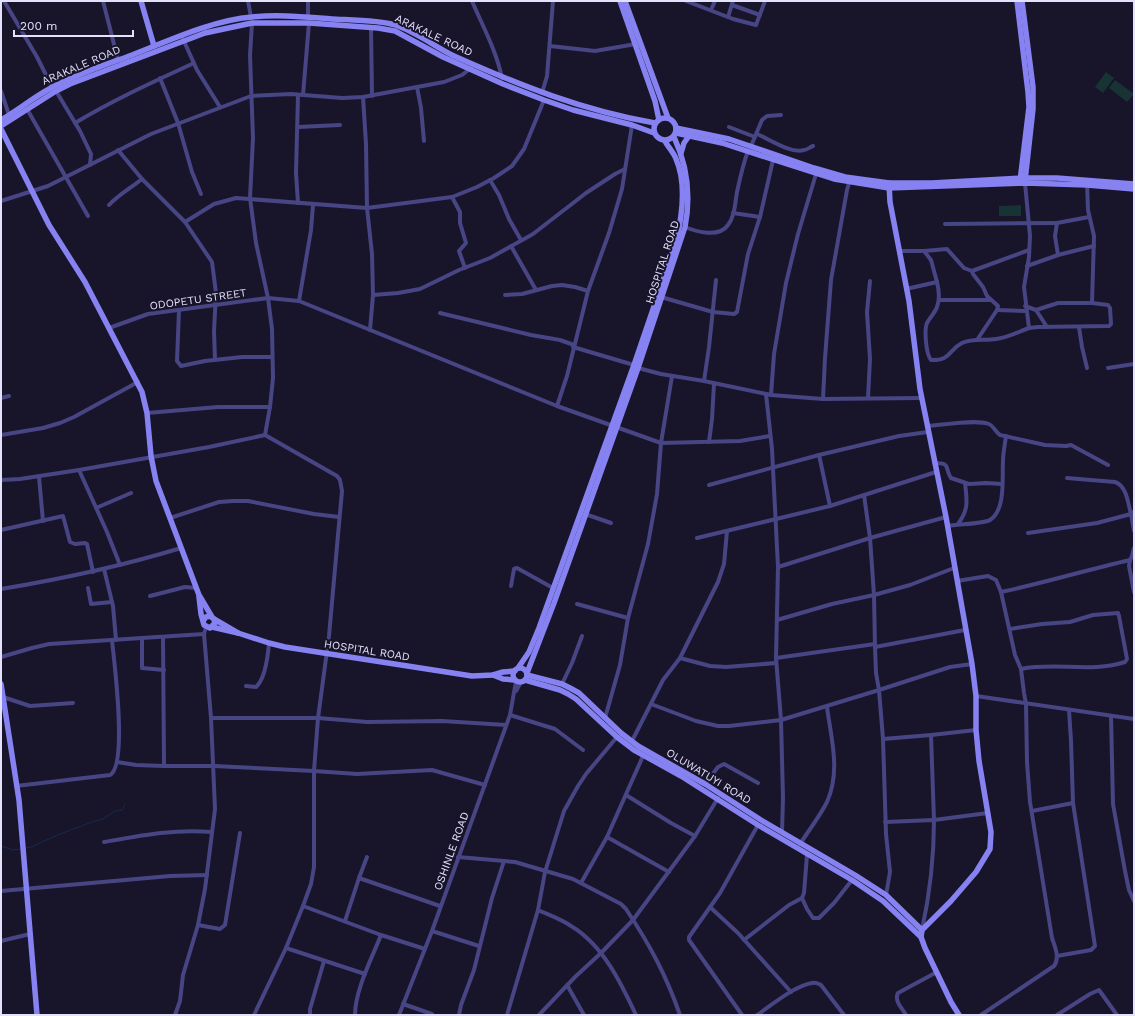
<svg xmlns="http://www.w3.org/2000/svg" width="1135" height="1016" font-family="'Work Sans',sans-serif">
  <rect width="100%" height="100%" fill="#18142a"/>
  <g fill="#183333">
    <polygon points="1106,72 1114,78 1103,93 1095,87"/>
    <polygon points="1115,80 1134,94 1127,102 1109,88"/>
    <polygon points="1021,205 1021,216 999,216 999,206"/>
  </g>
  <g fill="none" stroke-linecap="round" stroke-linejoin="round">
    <g stroke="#162a4d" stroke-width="1">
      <polyline points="1,846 13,850 20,849"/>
      <polyline points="25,848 31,847 60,834 92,822 103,819 115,811 122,810 125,804"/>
    </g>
    <g stroke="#484584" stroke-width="4">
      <polyline points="4,1 37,57 52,87"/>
      <polyline points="103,1 118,60"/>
      <polyline points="248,1 251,17"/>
      <polyline points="308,1 308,17"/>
      <path d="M 472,1 C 483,27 496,50 502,78"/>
      <polyline points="686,1 733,19 756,25 765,1"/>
      <polyline points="732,5 760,15"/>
      <polyline points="711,10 715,1"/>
      <polyline points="728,17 733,1"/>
      <polyline points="252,23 250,55 253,138 250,198 256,243 268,298 272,329 273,378 270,407 265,435"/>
      <polyline points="371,28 372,96"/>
      <polyline points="183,39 197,70 220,107"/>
      <polyline points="550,46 595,51 636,44"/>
      <polyline points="160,78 178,123 192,172 201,194"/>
      <polyline points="417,87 421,108 424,141"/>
      <polyline points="1,91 9,115"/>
      <polyline points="56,91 80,131 91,154 90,165"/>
      <polyline points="542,93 547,76 553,1"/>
      <polyline points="298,95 296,173 298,203"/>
      <polyline points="303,95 309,23"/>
      <polyline points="363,97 366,144 367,208 372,254 373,295 370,330"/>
      <polyline points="27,109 88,216"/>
      <path d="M 75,123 C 113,100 153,82 194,63"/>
      <polyline points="298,127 340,125"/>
      <polyline points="729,127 755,137"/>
      <path d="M 757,134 C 769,139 791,154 804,150 C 807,150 810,147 813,146"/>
      <polyline points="751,146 762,120 767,116 781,115"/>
      <polyline points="118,150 142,179 185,222 212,262 216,293 214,331 215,360"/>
      <polyline points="490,180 499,195 509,219 521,240"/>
      <polyline points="452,197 460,212 460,223 466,243 459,251 465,268"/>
      <polyline points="1,201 48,186 151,134 251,96 291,94 342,98 363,97 444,82 462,75 471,68"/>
      <path d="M 109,205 C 118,195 131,188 142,179"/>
      <polyline points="733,213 760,217"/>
      <polyline points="185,222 214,204 236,198 367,208 452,197 477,187 494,178 512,166 524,149 544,100"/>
      <polyline points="945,224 1057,223"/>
      <path d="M 685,227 C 697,232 719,238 728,225 C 735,216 735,203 737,192 C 740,178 743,164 748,151"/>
      <polyline points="511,246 536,290"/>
      <polyline points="900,251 924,251 947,249 964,268 972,271 1029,250"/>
      <polyline points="1058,255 1094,246"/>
      <polyline points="1027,266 1058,255 1055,236 1057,223 1089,217"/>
      <polyline points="972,271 973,274 983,287 987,296 998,306 997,310 977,340"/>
      <path d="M 937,282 C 939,290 940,299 937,307 C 935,313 930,317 927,323 C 924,330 926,354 931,360 C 951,361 948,350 962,343 C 973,338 985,341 996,339 C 1007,338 1018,332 1029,328 L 1024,287 L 1029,257 L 1030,236 L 1025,183"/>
      <polyline points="906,289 937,282 931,260 924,251"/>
      <polyline points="373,295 398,293 420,289 459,270 490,258 533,234 586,193 615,174 625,169"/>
      <polyline points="505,295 522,294 552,286 562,285 575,287 588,291"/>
      <polyline points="661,297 713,312 734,314 737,312 748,254 760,217 773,160"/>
      <polyline points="939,300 991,300"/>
      <polyline points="299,301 311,230 313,205"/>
      <polyline points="1025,306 1036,310 1047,327"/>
      <polyline points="179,310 177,361 181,366 205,361 242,357 272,357"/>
      <polyline points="997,310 1026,311"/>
      <polyline points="1036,310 1058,303 1092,303"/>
      <polyline points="440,313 531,335 560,340 574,345"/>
      <polyline points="1079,327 1082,347 1087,368"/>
      <polyline points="109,328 148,314 268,298 299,301 557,406 661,443 672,376"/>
      <polyline points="1029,328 1038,327 1109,326 1111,324 1110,308 1108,305 1092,303 1094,236 1088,210 1087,183"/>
      <polyline points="573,347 634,365"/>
      <polyline points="638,368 661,374 704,381 771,395 823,399 921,398"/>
      <polyline points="1108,368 1134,364"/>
      <polyline points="704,381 709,347 716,280"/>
      <polyline points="766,394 772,449 778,567 776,658 781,720 783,798 782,832"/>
      <polyline points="771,395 774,354 786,283 798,234 816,174"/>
      <polyline points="1,398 9,396"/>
      <polyline points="868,398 870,359 867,312 870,281"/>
      <polyline points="823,399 825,358 831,280 847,190 850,180"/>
      <polyline points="557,406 567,376 588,291 609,233 622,189 632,125"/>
      <polyline points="147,413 218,407 270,407"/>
      <path d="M 927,426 C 943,425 976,419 989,424 C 994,426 995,432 1000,435 L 1045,445 L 1066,446 L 1071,445 L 1108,465"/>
      <polyline points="1,435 43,428 60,423 74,417 138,382"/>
      <polyline points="709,442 712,419 714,384"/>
      <polyline points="819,455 899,436 928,432"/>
      <path d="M 934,463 C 952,463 944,468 951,478 L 969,484 L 986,483 L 1002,484"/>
      <polyline points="79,470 107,532 120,565"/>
      <polyline points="39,477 43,521"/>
      <path d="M 1067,478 L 1115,482 C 1127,486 1128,504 1131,514 L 1134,512"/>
      <polyline points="1,480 20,479 79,470 209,447 265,435 337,476 340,480 342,491 338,535 329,636 318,718 211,718"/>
      <polyline points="709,485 819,455 830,506"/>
      <polyline points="864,495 870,538 946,517"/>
      <polyline points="96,508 131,493"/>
      <polyline points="585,514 611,523"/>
      <polyline points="170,518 219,502 233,501 248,501 314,514 339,517"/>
      <path d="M 958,524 C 969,509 967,501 965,483"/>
      <path d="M 947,526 C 957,524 984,524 990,520 C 1006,510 1002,477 1003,461 C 1003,453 1005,444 1006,436"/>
      <polyline points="1,530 63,516 70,542 75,544 85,543 87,544 93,572"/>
      <polyline points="1028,533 1097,523 1131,514 1134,531"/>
      <polyline points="697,538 830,506 936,472"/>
      <polyline points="1130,560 1132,556 1134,548"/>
      <polyline points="778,567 870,538 874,595 875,647 965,630"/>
      <polyline points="104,569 113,606 116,640"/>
      <path d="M 957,581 L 988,576 L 996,580 L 1001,592 L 1015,655 L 1021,669 L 1024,693 L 1026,704 L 1027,762 L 1030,802 L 1052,938 C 1055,947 1060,958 1054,966 L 981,1015"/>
      <polyline points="511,586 514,569 517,568 553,588"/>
      <polyline points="88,588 91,604 112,602"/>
      <path d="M 1,589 C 62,579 122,566 181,548"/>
      <path d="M 1001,592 C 1044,583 1086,570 1130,560 L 1129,566 L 1134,592"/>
      <polyline points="150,596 185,587 196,588"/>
      <polyline points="577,604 628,618"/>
      <polyline points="777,620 832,604 874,595 910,585 954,568"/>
      <path d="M 1010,629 L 1042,624 L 1070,622 L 1093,615 L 1118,613 L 1119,616 L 1127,659 L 1125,662 C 1092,673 1055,662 1021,669"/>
      <polyline points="142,638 142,668 164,670"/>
      <polyline points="1,657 32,648 49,644 204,634"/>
      <polyline points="680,658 710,666 726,667 776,663"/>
      <polyline points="776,658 875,644"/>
      <polyline points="562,684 572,663 582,636"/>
      <path d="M 246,686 L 256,687 C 265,679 268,655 269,643"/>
      <polyline points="516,691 521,682"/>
      <polyline points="976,696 1134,719"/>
      <polyline points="3,697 30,706 73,703"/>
      <polyline points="651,704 696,721 718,726 729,726 781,720 879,690 876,673 875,647"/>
      <polyline points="510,715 555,729 583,750"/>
      <polyline points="1111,716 1113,804 1125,871 1129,890 1134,901"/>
      <polyline points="605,718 620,665 628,618 648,544 657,494 661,443 740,441 770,436"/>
      <polyline points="931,735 976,730"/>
      <polyline points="883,739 931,735 934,820 988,813"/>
      <polyline points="632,741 663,680 680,658 718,582 724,564 727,531"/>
      <polyline points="117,762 136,765 164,766 163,637"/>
      <polyline points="164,766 214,766 314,771 318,718 367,722 442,721 506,725"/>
      <polyline points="705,784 718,767 724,764 758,783"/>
      <path d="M 16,786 L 110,775 C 128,765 114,661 112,640"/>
      <polyline points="626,795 671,823 695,836"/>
      <polyline points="1032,811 1073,803"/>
      <path d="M 885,822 L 934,820 C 934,857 930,893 922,930"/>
      <polyline points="607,837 669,872"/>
      <path d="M 104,842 C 143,835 173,829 212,832"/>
      <path d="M 800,844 C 809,830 820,816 827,802 C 841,771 831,738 827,707"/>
      <path d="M 458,857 L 515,862 L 573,879 L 621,904 L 626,909 C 650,945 666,975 680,1015"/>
      <polyline points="359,878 367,857"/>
      <polyline points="581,883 607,837 643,756"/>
      <polyline points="1,891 170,876 207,875"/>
      <polyline points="886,895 890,872 886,834 883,739 879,690 950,667 972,664"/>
      <polyline points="802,898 807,909 813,918 819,918 834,903 852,880"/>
      <polyline points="303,906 311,884 314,867 314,771 357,774 432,770 485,785"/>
      <polyline points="710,907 738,933 791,992"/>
      <path d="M 538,910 C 549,915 561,919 571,926 C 603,945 621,983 636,1015"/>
      <polyline points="345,921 359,878 440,906"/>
      <polyline points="198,925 220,929 225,925 240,833"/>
      <polyline points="432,931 479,946"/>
      <polyline points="744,940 789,905 802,898 804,893 807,855"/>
      <polyline points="1,941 30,934"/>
      <polyline points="286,948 365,974"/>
      <polyline points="1057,956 1091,950 1095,946 1073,803 1071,741 1069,710"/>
      <polyline points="567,985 584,1015"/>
      <polyline points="403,1004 432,1014"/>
      <polyline points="175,1015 180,1001 183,975 198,925 205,889 215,809 211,718 204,634 206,627"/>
      <polyline points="254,1015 286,948 303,906 381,935 425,949"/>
      <polyline points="310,1015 310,1009 324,961"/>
      <path d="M 355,1015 C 355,990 372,958 381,935"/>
      <polyline points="399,1015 432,931 510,715 516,681"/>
      <polyline points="459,1015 461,1005 474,970 492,898 504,861"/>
      <polyline points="507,1015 538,910 545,872 564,811 578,786 586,774 617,737"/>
      <polyline points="539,1015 575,977 601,953 633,920 695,836 718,798"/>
      <polyline points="742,1015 689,940 689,937 720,893 758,825"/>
      <path d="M 757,1015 C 772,1005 794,986 812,983 C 816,982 818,983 821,985 L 844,1015"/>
      <path d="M 906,1015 C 902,1008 894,1001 898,993 L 937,972"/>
      <polyline points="1057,1015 1090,994 1099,990 1117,1015"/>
    </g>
    <g stroke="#8682f1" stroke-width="5.5">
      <polyline points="141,1 154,46"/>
      <polyline points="620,1 655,101 659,120"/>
      <polyline points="625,1 668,118"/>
      <polyline points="1017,1 1028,92 1029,107 1020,181"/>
      <polyline points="1022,1 1033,87 1033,109 1025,181"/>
      <circle cx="665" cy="129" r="11"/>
      <path d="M 1,120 C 18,110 34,97 51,88 C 77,74 105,65 132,55 C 168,41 213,20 252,17 C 279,14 305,17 332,19 C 349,20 379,20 395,25 C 416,32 434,46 454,56 C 519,85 584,111 655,123"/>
      <polyline points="1,126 56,91 70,84 205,33 252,23 309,23 378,28 395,31 443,57 503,84 544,100 573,110 632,125 654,133"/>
      <polyline points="676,128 729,139 814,168 845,177 889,183 932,183 1025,178 1057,178 1134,184"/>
      <polyline points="1,129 49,225 85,282 142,392 147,413 151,456 156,481 199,595 212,617"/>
      <polyline points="676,133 722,143 834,179 889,188 1025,183 1087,185 1134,189"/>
      <polyline points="681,153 684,143 689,136"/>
      <polyline points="889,183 890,202 909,301 920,389 946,517 972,664 976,696 976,730 979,761 991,832 990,849 976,872 951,901 922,930 921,937 925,948 951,1002 959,1015"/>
      <polyline points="199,597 201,614 204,625 210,628 215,623 214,619 210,616 206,617 203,621"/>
      <polyline points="214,619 238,633"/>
      <polyline points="212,627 238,633 269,643 285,647 472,676 493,675 503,672 515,671"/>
      <path d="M 518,668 L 529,652 L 539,628 L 634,365 L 676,242 C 682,217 687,184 676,159 C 674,153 668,147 665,141"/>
      <circle cx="520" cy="675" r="7"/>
      <path d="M 527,673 L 554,603 L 638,368 L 685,227 C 691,196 687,165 674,137"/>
      <polyline points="493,675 503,679 515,680"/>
      <polyline points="527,675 562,684 570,688 579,693 621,733 638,746 705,784 761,820 855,875 886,895 922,930"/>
      <polyline points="525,680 560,690 568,694 576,699 617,737 634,750 681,776 758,825 852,880 883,901 921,937"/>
      <polyline points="1,684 19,800 37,1015"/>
    </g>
  </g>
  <g text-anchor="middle" stroke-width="4" stroke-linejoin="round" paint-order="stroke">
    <g font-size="11" fill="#e4e1fc" stroke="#18142a">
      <text transform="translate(434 35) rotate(25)" y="4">ARAKALE ROAD</text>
      <text transform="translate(81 65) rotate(-23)" y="4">ARAKALE ROAD</text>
      <text transform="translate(662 262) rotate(-72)" y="4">HOSPITAL ROAD</text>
      <text transform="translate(198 299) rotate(-8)" y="4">ODOPETU STREET</text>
      <text transform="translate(367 650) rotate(9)" y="4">HOSPITAL ROAD</text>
      <text transform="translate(709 776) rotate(31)" y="4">OLUWATUYI ROAD</text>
      <text transform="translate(451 851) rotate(-70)" y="4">OSHINLE ROAD</text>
    </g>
  </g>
  <rect width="1135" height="1016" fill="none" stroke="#e4e1fc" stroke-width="4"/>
  <path d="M14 30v6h119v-6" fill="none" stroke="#e4e1fc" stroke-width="2"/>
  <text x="20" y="30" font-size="12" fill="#e4e1fc" stroke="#18142a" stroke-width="3" paint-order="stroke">200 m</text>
</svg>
